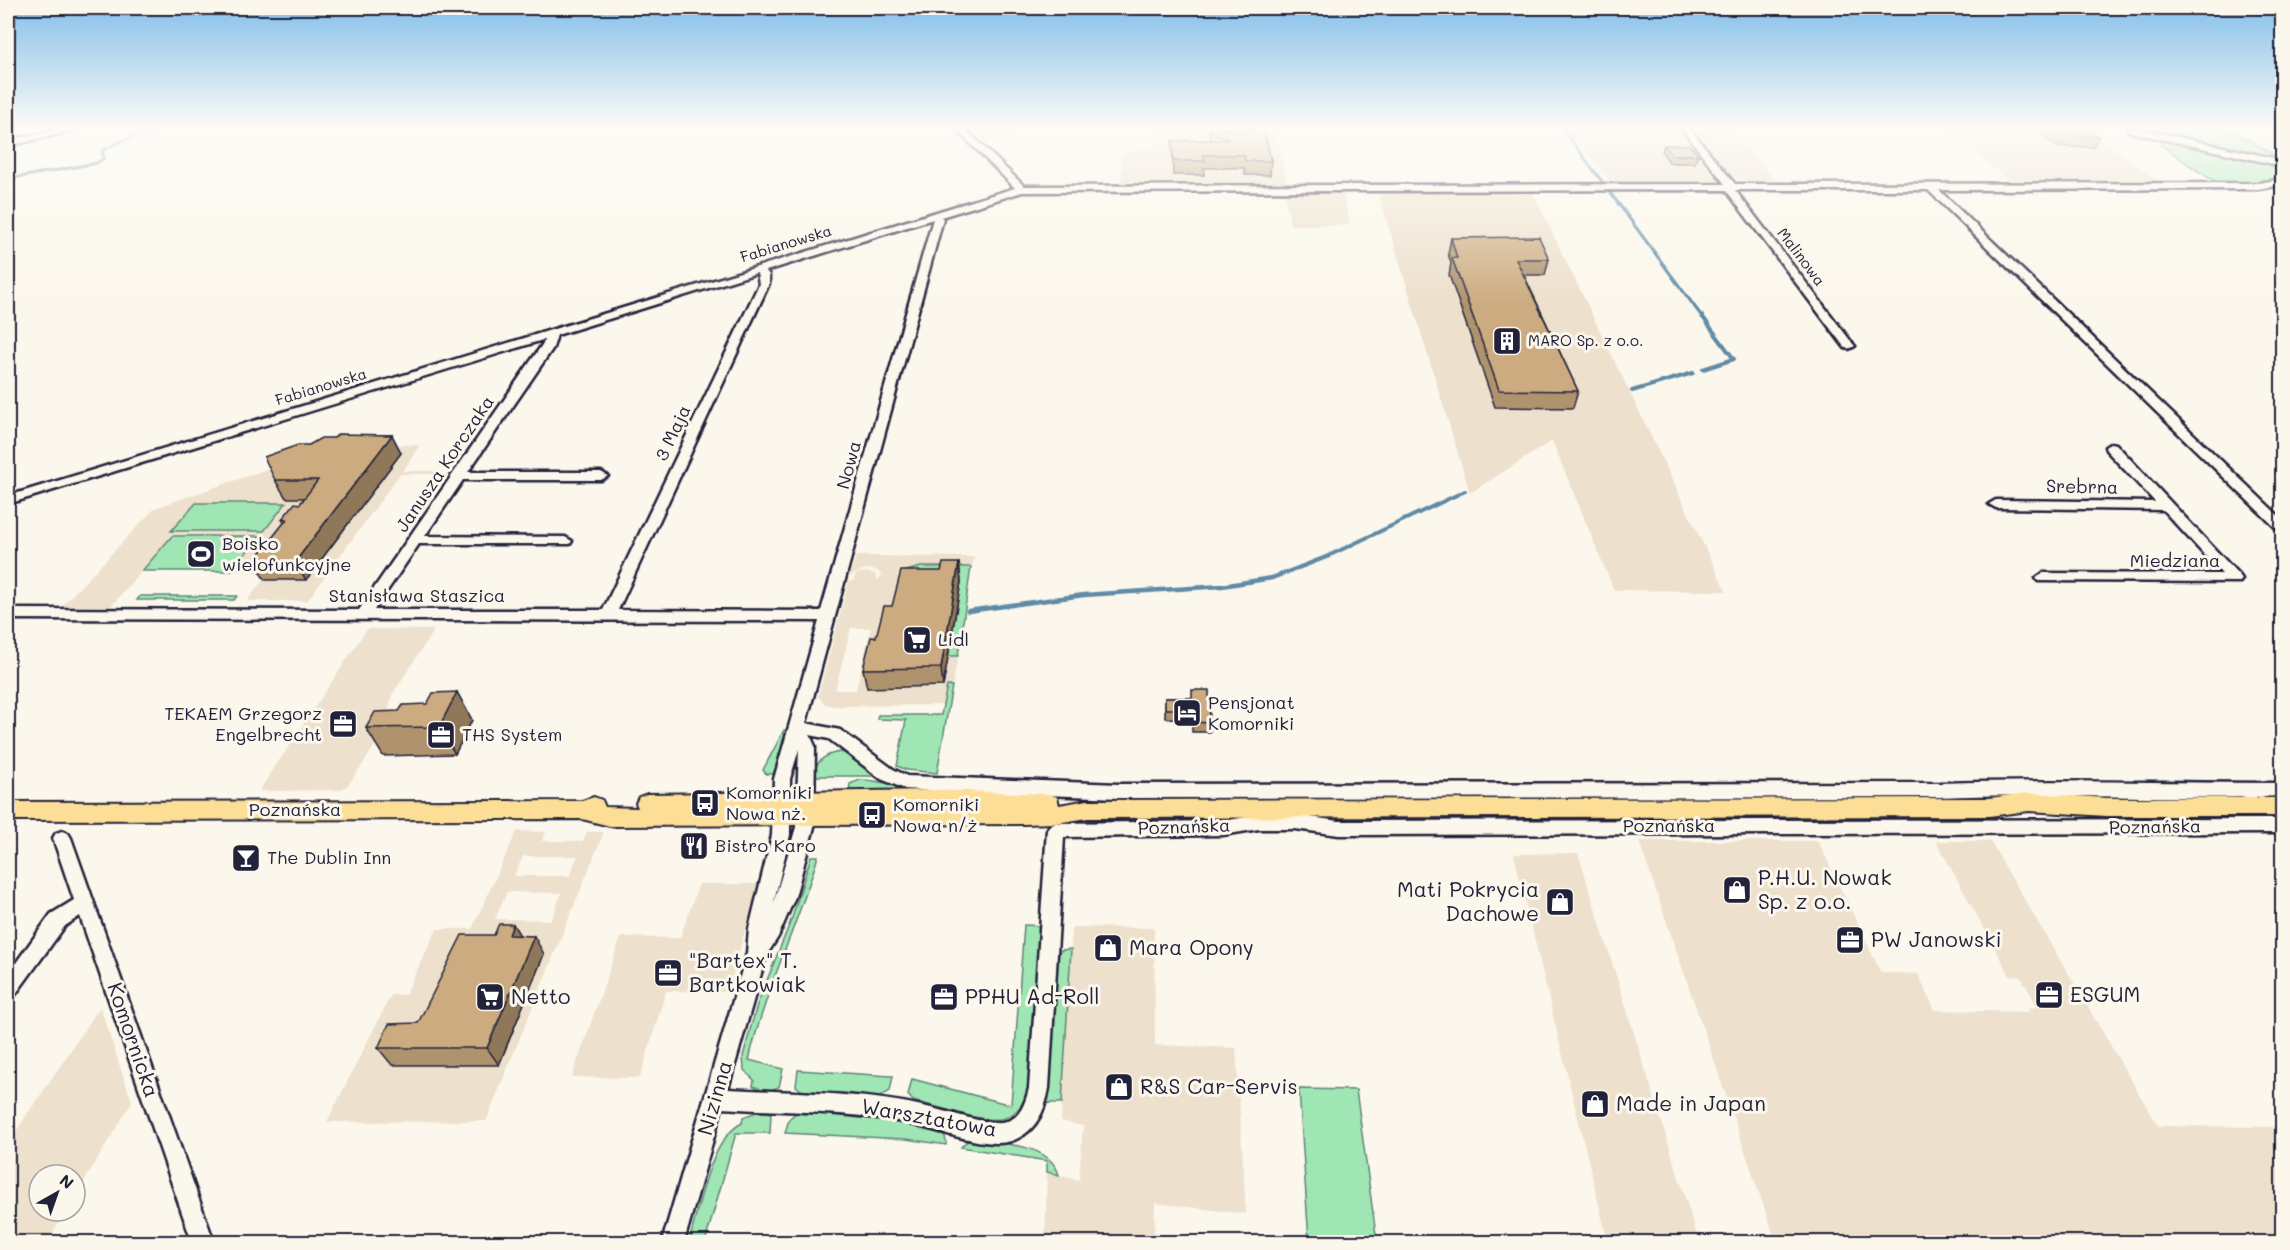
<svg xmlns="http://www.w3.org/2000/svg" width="2290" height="1250" font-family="Mali,sans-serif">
  <rect width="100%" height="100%" fill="#fbf7ec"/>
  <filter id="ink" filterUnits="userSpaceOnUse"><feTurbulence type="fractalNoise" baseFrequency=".0167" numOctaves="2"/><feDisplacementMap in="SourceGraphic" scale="12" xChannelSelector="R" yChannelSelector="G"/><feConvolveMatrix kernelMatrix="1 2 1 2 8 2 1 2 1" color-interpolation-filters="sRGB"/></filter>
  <g filter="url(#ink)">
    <g fill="#ede0cc" fill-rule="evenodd">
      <polygon points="970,129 1032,129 985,142"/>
      <polygon points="1149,129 1274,129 1287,183 1121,183 1122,155 1171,140"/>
      <polygon points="1570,129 1678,129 1721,183 1611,182"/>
      <polygon points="1693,129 1731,129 1777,183 1756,183 1731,176"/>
      <polygon points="1948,129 2088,129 2159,181 2009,181"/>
      <polygon points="1507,191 1526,195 1532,191 1726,591 1614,590 1552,441 1470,493 1378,192"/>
      <polygon points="1285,192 1343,192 1350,225 1290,225"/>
      <polygon points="341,444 420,445 403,471 439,471 436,474 400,474 307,601 247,601 269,572 142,571 111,606 62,606 155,508"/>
      <path d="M 856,556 L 975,557 L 971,567 L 918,567 L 867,687 L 896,688 L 949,656 L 958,656 L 952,686 L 947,686 L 944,705 L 833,706 L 825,704 L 818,696 L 849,581 L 853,581 L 856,574 L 866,572 L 875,574 L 878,580 L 882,575 L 876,570 L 864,569 L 849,577 ZM 851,628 L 871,628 L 856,690 L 835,690 Z"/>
      <polygon points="367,629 434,630 392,695 383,732 365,761 348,785 340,790 259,791"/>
      <path d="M 517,831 L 546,832 L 542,841 L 583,841 L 587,832 L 604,832 L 486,1121 L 327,1122 L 391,995 L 405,995 L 437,929 L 472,929 ZM 523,856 L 577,856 L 577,857 L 570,876 L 514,876 ZM 507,892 L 562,893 L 551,920 L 495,919 Z"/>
      <polygon points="1639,841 1818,841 1881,973 1918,974 1935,1010 2029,1012 2028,1008 2038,1007 2021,977 2010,976 1936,841 1990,841 2158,1126 2280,1127 2282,1130 2282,1242 1776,1242"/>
      <polygon points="1578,853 1699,1242 1608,1242 1514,854"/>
      <polygon points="699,884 758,884 728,992 666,991 640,1078 572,1077 621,937 680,938"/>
      <polygon points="1072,927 1154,928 1155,1045 1236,1048 1246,1214 1155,1203 1154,1242 1045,1242 1047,1172 1079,1180 1083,1126 1061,1121"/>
      <polygon points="100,1007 132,1102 75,1196 75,1175 39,1175 39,1211 66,1211 47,1242 8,1242 8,1143"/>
    </g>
    <g fill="#9fe6b4" stroke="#608478" stroke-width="1.5">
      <polygon points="2146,129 2225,129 2238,134 2282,159"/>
      <path d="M 2164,141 L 2274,165 L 2282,169 L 2282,174 C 2270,184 2227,187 2213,180 C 2195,171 2178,156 2161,145 L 2161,142 Z"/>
      <polygon points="196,503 286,503 264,531 171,531"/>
      <polygon points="172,536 260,536 231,571 142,571"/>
      <polygon points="921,567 971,567 958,656 949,656 906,571"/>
      <polygon points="140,596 237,596 234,600 137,600"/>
      <polygon points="947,686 952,686 937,773 907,770 897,766 906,720 877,719 878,715 941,715"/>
      <polygon points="784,730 787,730 776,769 773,774 766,774 763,770"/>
      <path d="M 840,752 L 849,754 L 875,776 L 818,776 L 814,774 C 816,760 827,754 840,752 Z"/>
      <path d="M 860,780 C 879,780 896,786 915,788 L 915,792 L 849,793 L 850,784 Z"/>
      <path d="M 811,856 L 818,856 C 798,925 765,990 749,1060 L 783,1069 L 779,1087 L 767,1091 L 753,1086 L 754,1080 L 744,1070 L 743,1056 L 757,1005 L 792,918 Z"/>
      <path d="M 1024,925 L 1042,926 L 1030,1082 C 1020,1127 995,1123 959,1113 C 944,1109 929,1105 913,1101 L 908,1095 L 912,1079 L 1011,1105 Z"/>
      <polygon points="1071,949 1062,1103 1047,1103 1057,957 1061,950"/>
      <polygon points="798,1070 891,1076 893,1076 890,1091 880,1097 802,1091 796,1086"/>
      <polygon points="1299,1089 1356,1090 1377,1242 1309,1242"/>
      <path d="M 759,1111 L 771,1113 L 770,1133 L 736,1133 L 705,1242 L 689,1242 C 699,1208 709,1140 742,1123 L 743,1117 Z"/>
      <path d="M 798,1111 C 824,1112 924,1118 942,1132 C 946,1135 946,1141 946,1145 L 906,1139 L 785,1133 L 789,1119 Z"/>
      <path d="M 973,1139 C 1001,1144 1050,1143 1059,1175 L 1047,1172 L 1047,1161 L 961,1147 L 966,1142 Z"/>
    </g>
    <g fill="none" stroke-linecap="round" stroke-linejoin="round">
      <g stroke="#618aa5" stroke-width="3">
        <polyline points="1563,129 1603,183"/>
        <polyline points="8,179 97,163 104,158 102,151 124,140 161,129"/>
        <polyline points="1609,191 1703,318"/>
      </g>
      <g stroke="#618aa5" stroke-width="4">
        <polyline points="1702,316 1734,359 1703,369"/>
        <polyline points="1632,391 1693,373"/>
        <polyline points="1326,557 1465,491"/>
      </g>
      <polyline stroke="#618aa5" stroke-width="4.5" points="968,611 1084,595 1222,586 1272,578 1329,556"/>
      <g stroke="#22223b" stroke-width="5">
        <g id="minor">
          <polygon points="64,129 80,129 8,146 8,140"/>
          <path d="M 956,129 L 965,129 L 1024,186 L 1725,184 L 1682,129 L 1690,129 L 1735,184 L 2258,183 L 2282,179 L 2282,185 L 2258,189 L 1939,190 L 2282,519 L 2282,530 L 2277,529 L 1928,190 L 1735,190 L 1853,344 L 1855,346 L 1849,349 L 1845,348 L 1726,190 L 1022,192 L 941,217 L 943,219 L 806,723 L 840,730 L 893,769 L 907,776 L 1119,784 L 1940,783 C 2054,779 2168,783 2282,783 L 2282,796 C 2168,801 2054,792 1940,797 L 1119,798 L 921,790 L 905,789 L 881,779 L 829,739 L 810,735 L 815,746 L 814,827 L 795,897 L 778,937 L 766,956 L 728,1089 C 800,1093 873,1092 943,1111 C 961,1115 988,1126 1007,1121 C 1021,1117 1026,1101 1029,1088 L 1047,830 L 1050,825 L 1056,823 L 1223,821 L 1259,815 L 1295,815 L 1339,821 L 2282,819 L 2282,833 L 1339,835 L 1295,829 L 1259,829 L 1223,835 L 1064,837 L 1049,1088 C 1045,1112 1034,1136 1007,1142 C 979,1148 922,1124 891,1120 C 835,1111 779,1112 722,1108 L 684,1242 L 662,1242 L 747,953 L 749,929 L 772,835 L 774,779 L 819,621 L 8,619 L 8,609 L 359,610 L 546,339 L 8,504 L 8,496 L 1015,188 ZM 933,219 L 821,611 L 618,610 L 769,284 L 769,275 L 766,271 ZM 757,273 L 759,284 L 603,610 L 374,610 L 419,544 L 570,544 L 572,541 L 565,537 L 425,536 L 463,480 L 601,480 L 608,476 L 601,472 L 468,472 L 553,348 L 557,335 ZM 799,749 L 796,827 L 773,905 L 790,835 L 790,779 Z"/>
          <polygon points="2127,129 2142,129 2282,160 2282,166 2131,132"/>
          <polygon points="2111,443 2116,444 2240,576 2242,579 2240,582 2038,581 2036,578 2043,573 2222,574 2163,510 1996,508 1989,504 1996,500 2155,502 2106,450 2105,447"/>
          <polygon points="62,831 68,833 71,838 214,1242 192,1242 80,916 65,926 15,995 8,998 8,974 51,914 74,900 53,838 56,833"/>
        </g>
      </g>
      <g stroke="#22223b" stroke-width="4">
        <polygon id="major" points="935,790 1049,794 1057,797 1059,805 1088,800 1989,798 2029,793 2106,798 2282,798 2282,816 2106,816 2029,811 1989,816 1088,818 1056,823 1023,824 610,826 582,819 8,820 8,802 582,801 594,797 602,800 605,807 638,808 636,803 639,797 647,794"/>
      </g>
      <use href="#minor" fill="#fbf7ec" fill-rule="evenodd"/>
      <use href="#major" fill="#fcde96" fill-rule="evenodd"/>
    </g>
    <g fill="#af936e" stroke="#22223b" stroke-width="1.5">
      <polygon points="1209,129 1264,129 1271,161 1270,175 1245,175 1244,168 1204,168 1204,175 1173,175 1172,141 1210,140"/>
      <polygon points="2034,129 2089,129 2099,136 2093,147 2057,147"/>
      <polygon points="1664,145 1698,155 1695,163 1670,163 1662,152"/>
      <polygon points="1451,238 1549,259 1545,275 1524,275 1578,391 1573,408 1495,407 1449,275 1451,263 1448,254"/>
      <polygon points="392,435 401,453 306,580 265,580 253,562 284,523 282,519 300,504 304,498 286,498 275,480 309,445 334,438"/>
      <polygon points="959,563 961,582 943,686 867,688 863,669 876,637 892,606 941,571"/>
      <polygon points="457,692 472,720 455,754 383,756 366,728 399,711 427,704"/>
      <polygon points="1165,698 1192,698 1210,723 1210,732 1192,732 1192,719 1165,718"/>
      <polygon points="494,935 520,935 544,954 499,1065 392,1065 378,1048 418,1023"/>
    </g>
    <g fill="#8f785a" stroke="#22223b" stroke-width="1.5">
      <polygon points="392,435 401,453 306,580 295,562"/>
      <polygon points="959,563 961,582 943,686 941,668"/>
      <polygon points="457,692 472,720 455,754 439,727"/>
      <polygon points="513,924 524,942 509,935"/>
      <polygon points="534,936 544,954 499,1065 487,1048"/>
    </g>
    <g fill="#ccab80" stroke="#22223b" stroke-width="1.5">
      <polygon points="1211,129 1264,129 1271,161 1245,161 1244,155 1204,155 1205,161 1173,161 1172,141 1228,140 1211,131"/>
      <polygon points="2053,129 2089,129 2099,136 2063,136"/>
      <polygon points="1664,145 1689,145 1698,155 1672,155"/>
      <polygon points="1539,237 1549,259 1516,259 1578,391 1499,390 1452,258 1457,258 1451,238"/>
      <polygon points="338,434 392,435 295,562 253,562 287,519 282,519 295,503 300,504 318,480 275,480 264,457 298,445 309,445 321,438 334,438"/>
      <polygon points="943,563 959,563 941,668 863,669 871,637 876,637 884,606 892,606 901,571 941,571"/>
      <polygon points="1192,690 1209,690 1210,723 1192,722 1192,709 1165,709 1165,698 1192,698"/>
      <polygon points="457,692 439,727 366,728 375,712 399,711 403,705 427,704 433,693"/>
      <polygon points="499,924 513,924 509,935 534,936 487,1048 378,1048 389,1024 418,1023 462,935 494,935"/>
    </g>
  </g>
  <linearGradient id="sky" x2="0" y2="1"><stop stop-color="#83bfea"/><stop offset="0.42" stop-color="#fdfbf6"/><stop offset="1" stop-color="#fdfbf6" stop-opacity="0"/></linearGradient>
  <rect width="2290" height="304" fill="url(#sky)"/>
  <defs>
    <g id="building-square" transform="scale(1.5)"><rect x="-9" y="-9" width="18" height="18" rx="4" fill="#22223b" stroke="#fbf7ec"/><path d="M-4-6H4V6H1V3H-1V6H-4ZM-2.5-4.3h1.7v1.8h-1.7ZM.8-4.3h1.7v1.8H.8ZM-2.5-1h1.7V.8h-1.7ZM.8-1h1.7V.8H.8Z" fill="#fff"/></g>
    <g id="stadium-square" transform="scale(1.5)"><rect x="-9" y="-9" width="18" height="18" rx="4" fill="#22223b" stroke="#fbf7ec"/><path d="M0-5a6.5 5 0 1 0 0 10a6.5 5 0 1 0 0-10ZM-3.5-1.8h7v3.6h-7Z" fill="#fff"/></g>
    <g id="supermarket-square" transform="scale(1.5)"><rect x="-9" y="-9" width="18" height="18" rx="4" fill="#22223b" stroke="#fbf7ec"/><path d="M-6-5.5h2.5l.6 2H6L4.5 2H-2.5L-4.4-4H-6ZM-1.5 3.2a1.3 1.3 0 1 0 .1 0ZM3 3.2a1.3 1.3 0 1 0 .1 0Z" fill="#fff"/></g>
    <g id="hotel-square" transform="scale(1.5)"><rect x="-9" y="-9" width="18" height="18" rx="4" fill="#22223b" stroke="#fbf7ec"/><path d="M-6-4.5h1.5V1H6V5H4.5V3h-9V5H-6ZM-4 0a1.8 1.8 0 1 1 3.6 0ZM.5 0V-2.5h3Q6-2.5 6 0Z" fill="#fff"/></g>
    <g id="office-square" transform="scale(1.5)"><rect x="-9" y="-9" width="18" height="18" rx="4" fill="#22223b" stroke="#fbf7ec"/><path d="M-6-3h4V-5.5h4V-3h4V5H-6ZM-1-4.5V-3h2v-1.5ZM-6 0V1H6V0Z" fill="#fff"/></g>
    <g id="bus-square" transform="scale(1.5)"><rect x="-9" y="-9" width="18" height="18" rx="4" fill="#22223b" stroke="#fbf7ec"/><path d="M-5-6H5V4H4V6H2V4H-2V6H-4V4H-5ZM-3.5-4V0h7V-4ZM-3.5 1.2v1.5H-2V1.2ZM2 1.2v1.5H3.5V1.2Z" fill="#fff"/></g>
    <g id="restaurant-square" transform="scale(1.5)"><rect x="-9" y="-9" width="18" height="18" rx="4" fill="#22223b" stroke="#fbf7ec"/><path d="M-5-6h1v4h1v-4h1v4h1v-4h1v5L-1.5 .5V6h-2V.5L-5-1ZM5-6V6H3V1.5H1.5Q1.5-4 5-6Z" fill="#fff"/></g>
    <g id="bar-square" transform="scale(1.5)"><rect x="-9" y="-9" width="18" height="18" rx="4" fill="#22223b" stroke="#fbf7ec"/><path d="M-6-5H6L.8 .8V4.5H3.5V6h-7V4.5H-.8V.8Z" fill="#fff"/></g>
    <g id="shop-square" transform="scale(1.5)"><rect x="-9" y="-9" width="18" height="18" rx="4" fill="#22223b" stroke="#fbf7ec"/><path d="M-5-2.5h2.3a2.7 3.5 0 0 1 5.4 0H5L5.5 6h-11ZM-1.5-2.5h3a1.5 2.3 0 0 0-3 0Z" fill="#fff"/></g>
  </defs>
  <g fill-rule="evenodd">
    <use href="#building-square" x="1507" y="341"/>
    <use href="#stadium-square" x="201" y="554"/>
    <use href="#supermarket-square" x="917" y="640"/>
    <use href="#hotel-square" x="1187" y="713"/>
    <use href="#office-square" x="343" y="724"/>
    <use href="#office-square" x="441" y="735"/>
    <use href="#bus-square" x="705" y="803"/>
    <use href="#bus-square" x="872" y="815"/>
    <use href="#restaurant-square" x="694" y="846"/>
    <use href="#bar-square" x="246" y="858"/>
    <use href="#shop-square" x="1737" y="890"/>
    <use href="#shop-square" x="1560" y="902"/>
    <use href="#office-square" x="1850" y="940"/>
    <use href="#shop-square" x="1108" y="948"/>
    <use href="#office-square" x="668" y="973"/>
    <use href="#office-square" x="2049" y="995"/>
    <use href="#supermarket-square" x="490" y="997"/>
    <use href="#office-square" x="944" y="997"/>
    <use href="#shop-square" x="1119" y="1087"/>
    <use href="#shop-square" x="1595" y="1104"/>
  </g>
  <g text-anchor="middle" stroke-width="6" stroke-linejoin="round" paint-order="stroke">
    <g font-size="15" fill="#22223b" stroke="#fbf7ec">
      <text transform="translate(786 244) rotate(-17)" y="5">Fabianowska</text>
      <text transform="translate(1801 257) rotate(53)" y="5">Malinowa</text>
      <text transform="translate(321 387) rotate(-17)" y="5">Fabianowska</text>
    </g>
    <g font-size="15" fill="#22223b" stroke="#fbf7ec" text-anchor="start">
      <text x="1528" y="346">MARO Sp. z o.o.</text>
    </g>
    <g font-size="18" fill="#22223b" stroke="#fbf7ec">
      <text transform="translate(673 433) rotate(-65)" y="6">3 Maja</text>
      <text transform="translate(445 464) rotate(-56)" y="6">Janusza Korczaka</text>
      <text transform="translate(849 465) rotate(-75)" y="6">Nowa</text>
      <text transform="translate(2082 487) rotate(1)" y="6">Srebrna</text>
      <text x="2175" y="567">Miedziana</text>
      <text x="417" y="602">Stanisława Staszica</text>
      <text x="295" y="816">Poznańska</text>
      <text x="1669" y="832">Poznańska</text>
      <text transform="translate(1184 827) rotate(-2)" y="6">Poznańska</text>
      <text transform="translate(2155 827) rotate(-1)" y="6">Poznańska</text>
    </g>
    <g font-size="18" fill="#22223b" stroke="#fbf7ec" text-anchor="start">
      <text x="222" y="550">Boisko<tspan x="222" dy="21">wielofunkcyjne</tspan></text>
      <text x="938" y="646">Lidl</text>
      <text x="1208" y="709">Pensjonat<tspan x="1208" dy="21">Komorniki</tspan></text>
      <text x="322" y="720" text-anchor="end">TEKAEM Grzegorz<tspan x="322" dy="21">Engelbrecht</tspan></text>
      <text x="462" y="741">THS System</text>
      <text x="726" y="799">Komorniki<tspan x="726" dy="21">Nowa nż.</tspan></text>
      <text x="893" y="811">Komorniki<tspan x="893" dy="21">Nowa n/ż</tspan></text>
      <text x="715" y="852">Bistro Karo</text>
      <text x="267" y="864">The Dublin Inn</text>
    </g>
    <g font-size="21" fill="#22223b" stroke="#fbf7ec" text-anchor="start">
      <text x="1758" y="885">P.H.U. Nowak<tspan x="1758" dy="24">Sp. z o.o.</tspan></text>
      <text x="1539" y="897" text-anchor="end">Mati Pokrycia<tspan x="1539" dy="24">Dachowe</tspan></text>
      <text x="1871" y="947">PW Janowski</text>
      <text x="1129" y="955">Mara Opony</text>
      <text x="689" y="968">"Bartex" T.<tspan x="689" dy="24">Bartkowiak</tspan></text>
      <text x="2070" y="1002">ESGUM</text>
      <text x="511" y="1004">Netto</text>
      <text x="965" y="1004">PPHU Ad-Roll</text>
      <text x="1140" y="1094">R&amp;S Car-Servis</text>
      <text x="1616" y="1111">Made in Japan</text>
    </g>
    <g font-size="21" fill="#22223b" stroke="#fbf7ec">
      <text transform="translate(133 1040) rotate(71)" y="7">Komornicka</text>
      <text transform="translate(715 1098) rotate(-74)" y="7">Nizinna</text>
      <text transform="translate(929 1118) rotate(10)" y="7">Warsztatowa</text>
    </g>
  </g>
  <rect width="2290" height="1250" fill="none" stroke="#fbf7ec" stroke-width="30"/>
  <rect x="15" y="15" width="2260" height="1220" fill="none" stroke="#22223b" stroke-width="2" filter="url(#ink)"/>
  <g transform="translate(57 1193) rotate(40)"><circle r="28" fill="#fbf7ec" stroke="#a4a2a5" stroke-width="1.5"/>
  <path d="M0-4.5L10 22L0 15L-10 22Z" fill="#22223b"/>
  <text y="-9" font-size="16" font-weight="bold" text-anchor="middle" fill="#22223b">N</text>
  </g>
</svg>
